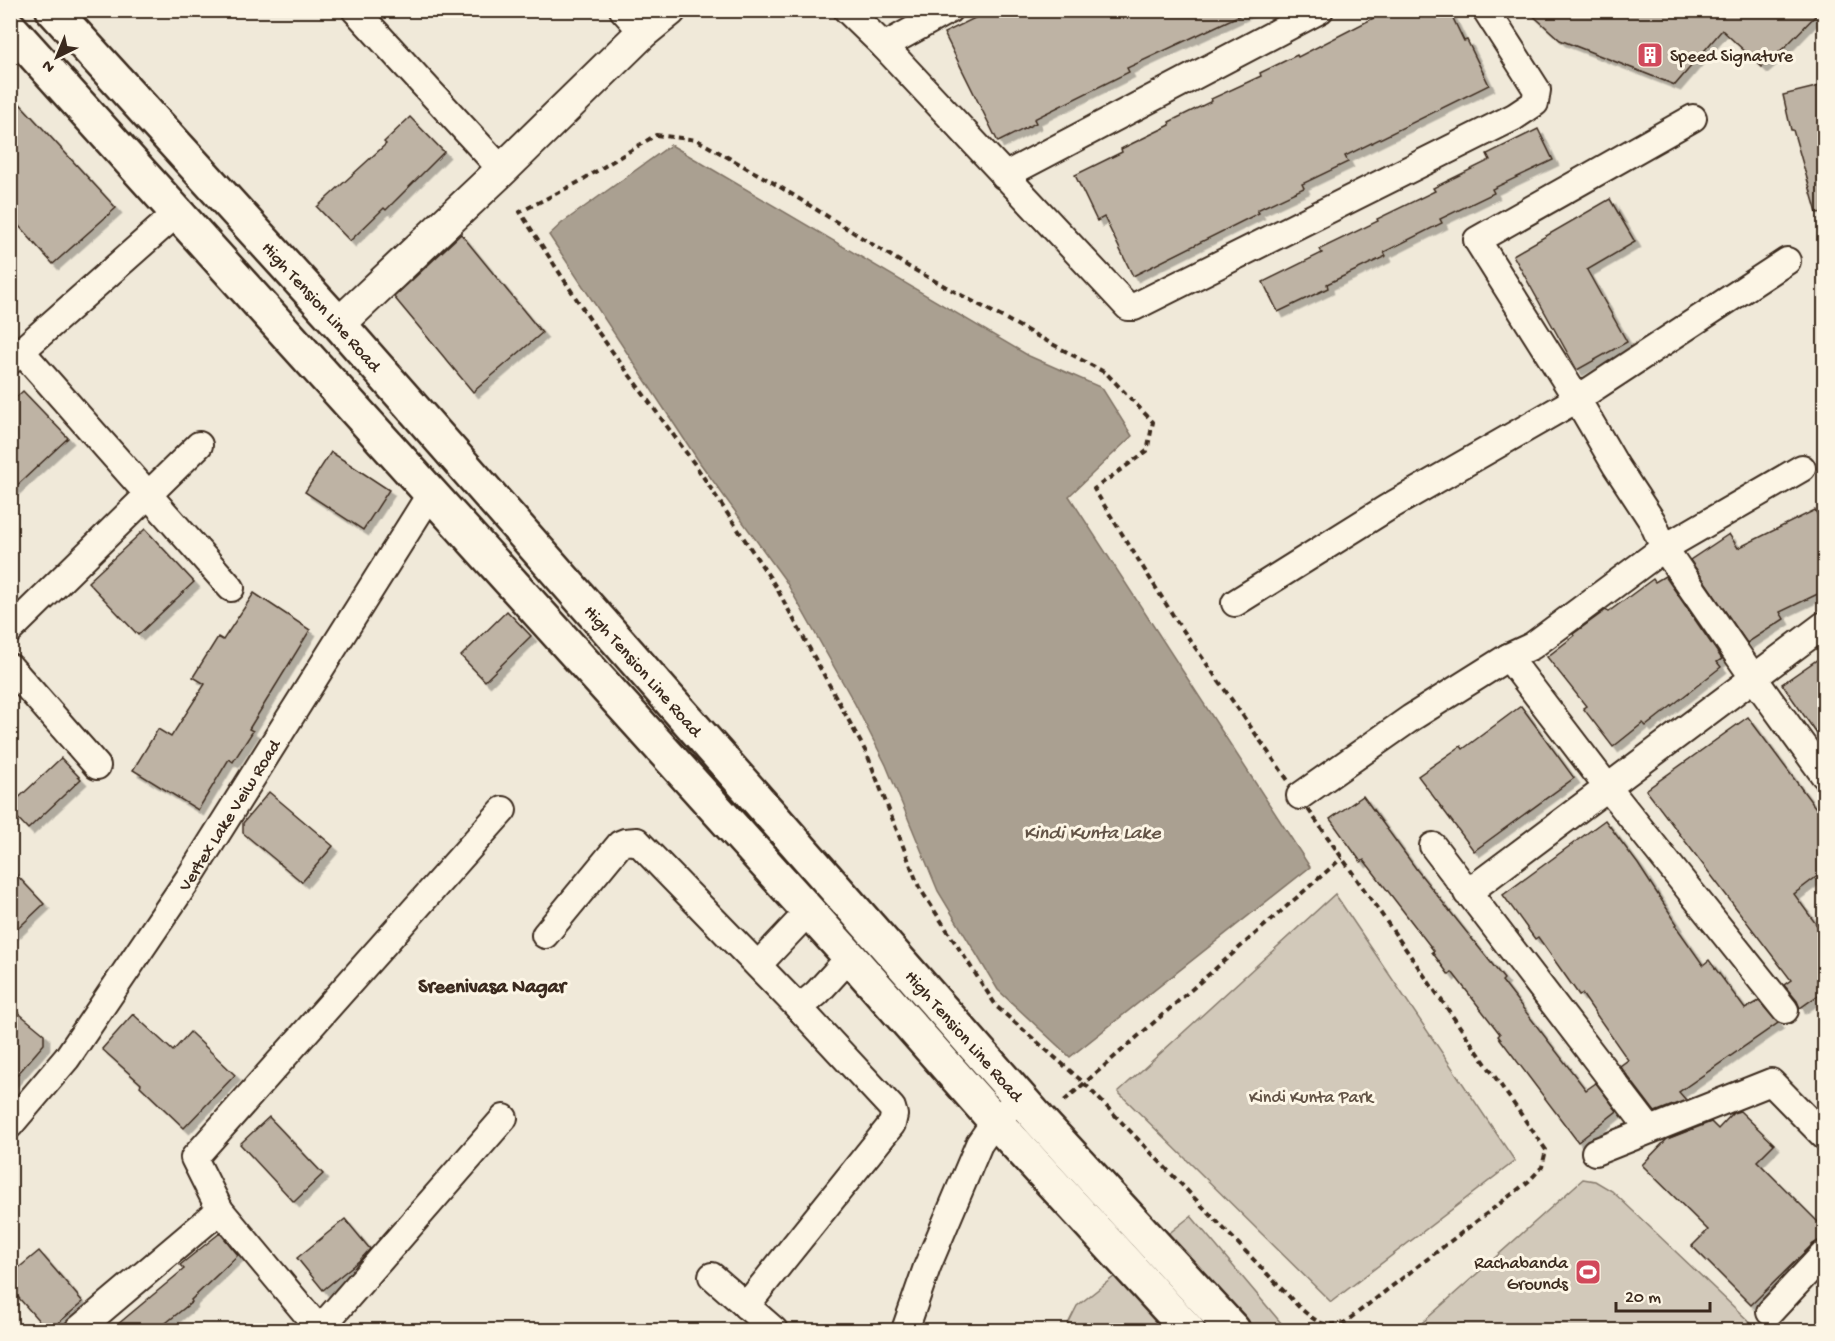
<svg xmlns="http://www.w3.org/2000/svg" width="1835" height="1341" font-family="'Gochi Hand',sans-serif">
  <defs>
    <filter id="shadow"><feDropShadow dx="5.5" dy="5.5" stdDeviation="0" flood-color="#0004"/></filter>
  </defs>
  <rect width="100%" height="100%" fill="#f0e9d9"/>
  <filter id="ink" filterUnits="userSpaceOnUse"><feTurbulence type="fractalNoise" baseFrequency=".0167" numOctaves="2"/><feDisplacementMap in="SourceGraphic" scale="12" xChannelSelector="R" yChannelSelector="G"/><feConvolveMatrix kernelMatrix="1 2 1 2 8 2 1 2 1" color-interpolation-filters="sRGB"/></filter>
  <g filter="url(#ink)">
    <g fill="#d2c9ba" stroke="#867a6c" stroke-width="1.5">
      <polygon points="1335,894 1515,1161 1331,1302 1118,1092"/>
      <polygon points="1583,1179 1595,1181 1612,1191 1758,1330 1414,1330"/>
      <polygon points="1191,1216 1287,1330 1065,1330 1077,1306"/>
    </g>
    <polygon fill="#aaa091" stroke="#7e7163" stroke-width="1.5" points="671,145 1029,356 1102,388 1132,436 1069,496 1310,867 1070,1057 998,990 938,891 886,765 855,704 785,580 700,463 549,235 562,223"/>
    <g fill="#beb3a4" stroke="#3b2a1e" stroke-width="1.5" filter="url(#shadow)">
      <polygon points="991,10 1251,10 1127,68 1129,72 1034,119 1036,123 998,142 944,33"/>
      <polygon points="1389,10 1449,10 1464,41 1467,40 1489,85 1345,156 1348,162 1302,184 1304,188 1257,210 1259,213 1133,276 1104,217 1097,221 1075,175 1122,152 1121,149 1170,125 1169,122 1212,101 1211,99 1261,76 1260,73 1297,55 1298,57"/>
      <polygon points="1527,10 1821,10 1788,44 1762,67 1722,30 1675,85 1560,40"/>
      <polygon points="1824,85 1824,212 1817,213 1793,130 1791,130 1783,95"/>
      <polygon points="10,93 116,208 53,264 10,216"/>
      <polygon points="410,117 444,152 386,210 384,208 350,241 317,207 386,144 384,142"/>
      <polygon points="1538,129 1553,160 1492,189 1494,193 1440,219 1442,223 1384,252 1386,256 1327,284 1328,288 1278,312 1263,282 1322,253 1320,249 1378,221 1377,219 1435,191 1433,188 1490,160 1487,154"/>
      <polygon points="1610,199 1635,242 1587,270 1627,342 1577,370 1513,255"/>
      <polygon points="461,234 542,333 473,392 394,297"/>
      <polygon points="23,391 68,438 10,492 10,403"/>
      <polygon points="331,452 389,490 363,530 305,492"/>
      <polygon points="1815,510 1824,528 1824,591 1780,612 1784,619 1747,643 1690,560 1729,534 1738,548"/>
      <polygon points="145,529 194,582 138,635 88,582"/>
      <polygon points="1665,576 1722,659 1717,662 1721,667 1646,726 1643,723 1613,747 1583,708 1586,706 1547,657 1574,636 1573,634 1606,610 1608,612 1653,579 1655,582"/>
      <polygon points="254,593 310,630 249,729 253,731 233,762 229,759 198,810 133,770 158,729 171,737 205,684 193,677 218,637 223,640"/>
      <polygon points="507,611 531,636 485,681 461,656"/>
      <polygon points="1824,655 1824,744 1782,684"/>
      <polygon points="1521,706 1574,778 1474,851 1418,776 1461,746 1463,749"/>
      <polygon points="1748,717 1824,819 1824,871 1794,894 1824,935 1824,991 1800,1008 1797,1001 1784,985 1791,980 1646,790"/>
      <polygon points="61,758 81,779 28,829 10,810 10,806"/>
      <polygon points="269,792 333,846 302,882 243,833 243,823"/>
      <polygon points="1363,796 1417,870 1504,979 1502,981 1586,1090 1596,1083 1617,1111 1578,1142 1498,1036 1500,1034 1452,972 1449,975 1432,952 1434,951 1364,860 1361,862 1330,819"/>
      <polygon points="1605,820 1638,864 1677,924 1675,925 1703,965 1709,960 1745,1009 1759,1001 1778,1023 1679,1092 1686,1100 1655,1112 1620,1066 1628,1060 1582,994 1579,995 1538,937 1535,939 1503,895"/>
      <polygon points="10,868 44,904 10,936"/>
      <polygon points="10,1006 44,1034 44,1044 10,1083"/>
      <polygon points="133,1014 173,1051 190,1032 235,1075 184,1128 140,1086 141,1084 102,1049"/>
      <polygon points="1740,1111 1774,1144 1757,1161 1824,1228 1824,1239 1813,1244 1751,1305 1692,1246 1708,1230 1642,1165 1667,1139 1711,1122 1718,1129 1733,1113"/>
      <polygon points="269,1117 323,1174 294,1202 240,1144"/>
      <polygon points="345,1219 370,1249 360,1260 323,1290 297,1258"/>
      <polygon points="220,1233 238,1255 191,1300 192,1302 157,1330 111,1330 184,1269 180,1265"/>
      <polygon points="39,1251 83,1302 50,1330 47,1330 10,1288 10,1275"/>
    </g>
    <g fill="none" stroke-linecap="round" stroke-linejoin="round">
      <g stroke="#3b2a1e" stroke-width="30">
        <g id="minor">
          <polyline points="355,10 502,170"/>
          <polyline points="623,10 643,32"/>
          <polyline points="847,10 884,46 1128,307 1134,307 1514,117 1535,103 1537,90 1486,10"/>
          <polyline points="884,46 949,10"/>
          <polyline points="1693,118 1477,240 1577,399 1616,466 1652,521 1664,548 1753,677 1824,775"/>
          <polyline points="1004,176 1320,10"/>
          <polyline points="21,351 231,588"/>
          <polyline points="10,361 177,213"/>
          <polyline points="1235,603 1387,508 1577,399 1787,261"/>
          <polyline points="10,630 199,445"/>
          <polyline points="1508,657 1608,788 1785,1010"/>
          <polyline points="10,667 97,766"/>
          <polyline points="1300,796 1411,718 1508,657 1532,646 1664,548 1802,468"/>
          <polyline points="1433,846 1650,1130"/>
          <polyline points="1467,893 1824,625"/>
          <polyline points="545,935 620,844 625,842 637,841 799,1008 892,1108 894,1115 892,1124 746,1306"/>
          <polyline points="758,965 809,911"/>
          <polyline points="799,1008 817,993 850,957"/>
          <path id="s1" d="M 10,1125 L 67,1058 L 189,878 L 431,493"/>
          <polyline points="1595,1152 1771,1082 1824,1136"/>
          <polyline points="712,1276 774,1330"/>
          <polyline points="1770,1312 1824,1254"/>
          <polyline points="78,1330 220,1210"/>
          <polyline points="319,1330 504,1118"/>
          <polyline points="320,1330 220,1210 194,1158 503,810"/>
          <polyline points="905,1330 927,1267 979,1144 995,1121 1020,1098"/>
        </g>
      </g>
      <g stroke="#3b2a1e" stroke-width="36">
        <polyline id="tertiary" points="339,324 502,170 643,32 670,10"/>
      </g>
      <g stroke="#3b2a1e" stroke-width="38">
        <g id="secondary">
          <path id="s2" d="M 53,10 L 339,324 L 1041,1122 L 1233,1330"/>
          <polyline points="10,28 850,957 995,1121 1188,1330"/>
        </g>
      </g>
      <g stroke="#3b2a1e" stroke-width="4" stroke-dasharray="6 4.5" stroke-linecap="butt">
        <path d="M 656,135 L 697,140 L 772,182 L 909,267 L 1106,373 L 1153,422 L 1147,451 L 1094,489 L 1176,620 L 1546,1150 L 1542,1167 L 1529,1181 L 1344,1323 C 1321,1327 1317,1322 1300,1308 L 1083,1082 L 997,1007 L 919,887 L 867,754 L 776,587 L 696,466 L 598,332 L 520,212 L 577,183 Z"/>
        <polyline points="1064,1101 1342,858"/>
      </g>
      <use href="#minor" stroke="#fcf5e5" stroke-width="26"/>
      <use href="#tertiary" stroke="#fcf5e5" stroke-width="32"/>
      <use href="#secondary" stroke="#fcf5e5" stroke-width="33"/>
    </g>
  </g>
  <defs>
    <g id="building-square" transform="scale(1.35)"><rect x="-9" y="-9" width="18" height="18" rx="4" fill="#d1495b" stroke="#fcf5e5"/><path d="M-4-6H4V6H1V3H-1V6H-4ZM-2.5-4.3h1.7v1.8h-1.7ZM.8-4.3h1.7v1.8H.8ZM-2.5-1h1.7V.8h-1.7ZM.8-1h1.7V.8H.8Z" fill="#fff"/></g>
    <g id="stadium-square" transform="scale(1.35)"><rect x="-9" y="-9" width="18" height="18" rx="4" fill="#d1495b" stroke="#fcf5e5"/><path d="M0-5a6.5 5 0 1 0 0 10a6.5 5 0 1 0 0-10ZM-3.5-1.8h7v3.6h-7Z" fill="#fff"/></g>
  </defs>
  <g fill-rule="evenodd">
    <use href="#building-square" x="1650" y="55"/>
    <use href="#stadium-square" x="1588" y="1272"/>
  </g>
  <g text-anchor="middle" stroke-width="6" stroke-linejoin="round" paint-order="stroke">
    <g font-size="18" fill="#3b2a1e" stroke="#fcf5e5" text-anchor="start">
      <text x="1670" y="61">Speed Signature</text>
      <text x="1568" y="1268" text-anchor="end">Rachabanda<tspan x="1568" dy="21">Grounds</tspan></text>
    </g>
    <g font-size="18" fill="#3b2a1e" stroke="#fcf5e5">
      <text dy="6" stroke="none"><textPath href="#s2" startOffset="400">High Tension Line Road</textPath></text>
      <text dy="6" stroke="none"><textPath href="#s2" startOffset="886">High Tension Line Road</textPath></text>
      <text dy="6" stroke="none"><textPath href="#s1" startOffset="380">Vertex Lake Veiw Road</textPath></text>
      <text dy="6" stroke="none"><textPath href="#s2" startOffset="1372">High Tension Line Road</textPath></text>
    </g>
    <g font-size="18" fill="#615245" stroke="#fcf5e5">
      <text x="1311" y="1102">Kindi Kunta Park</text>
    </g>
    <g font-size="20" font-style="italic" fill="#625346" stroke="#fcf5e5">
      <text x="1092" y="838">Kindi Kunta Lake</text>
    </g>
    <g font-size="20" font-weight="bold" fill="#3b2a1e" stroke="#fcf5e5">
      <text x="492" y="992">Sreenivasa Nagar</text>
    </g>
  </g>
  <rect width="1835" height="1341" fill="none" stroke="#fcf5e5" stroke-width="36"/>
  <rect x="18" y="18" width="1799" height="1305" fill="none" stroke="#3b2a1e" stroke-width="2" filter="url(#ink)"/>
  <g transform="translate(57 57) rotate(223)" stroke="#fcf5e5" stroke-width="4.5" paint-order="stroke">
  <path d="M0-4.5L10 22L0 15L-10 22Z" fill="#3b2a1e"/>
  <text y="-9" font-size="16" font-weight="bold" text-anchor="middle" fill="#3b2a1e">N</text>
  </g>
  <path d="M1616 1302v9h94v-9" fill="none" stroke="#3b2a1e" stroke-width="3"/>
  <text x="1625" y="1302" font-size="18" fill="#3b2a1e" stroke="#fcf5e5" stroke-width="4.5" paint-order="stroke">20 m</text>
</svg>
